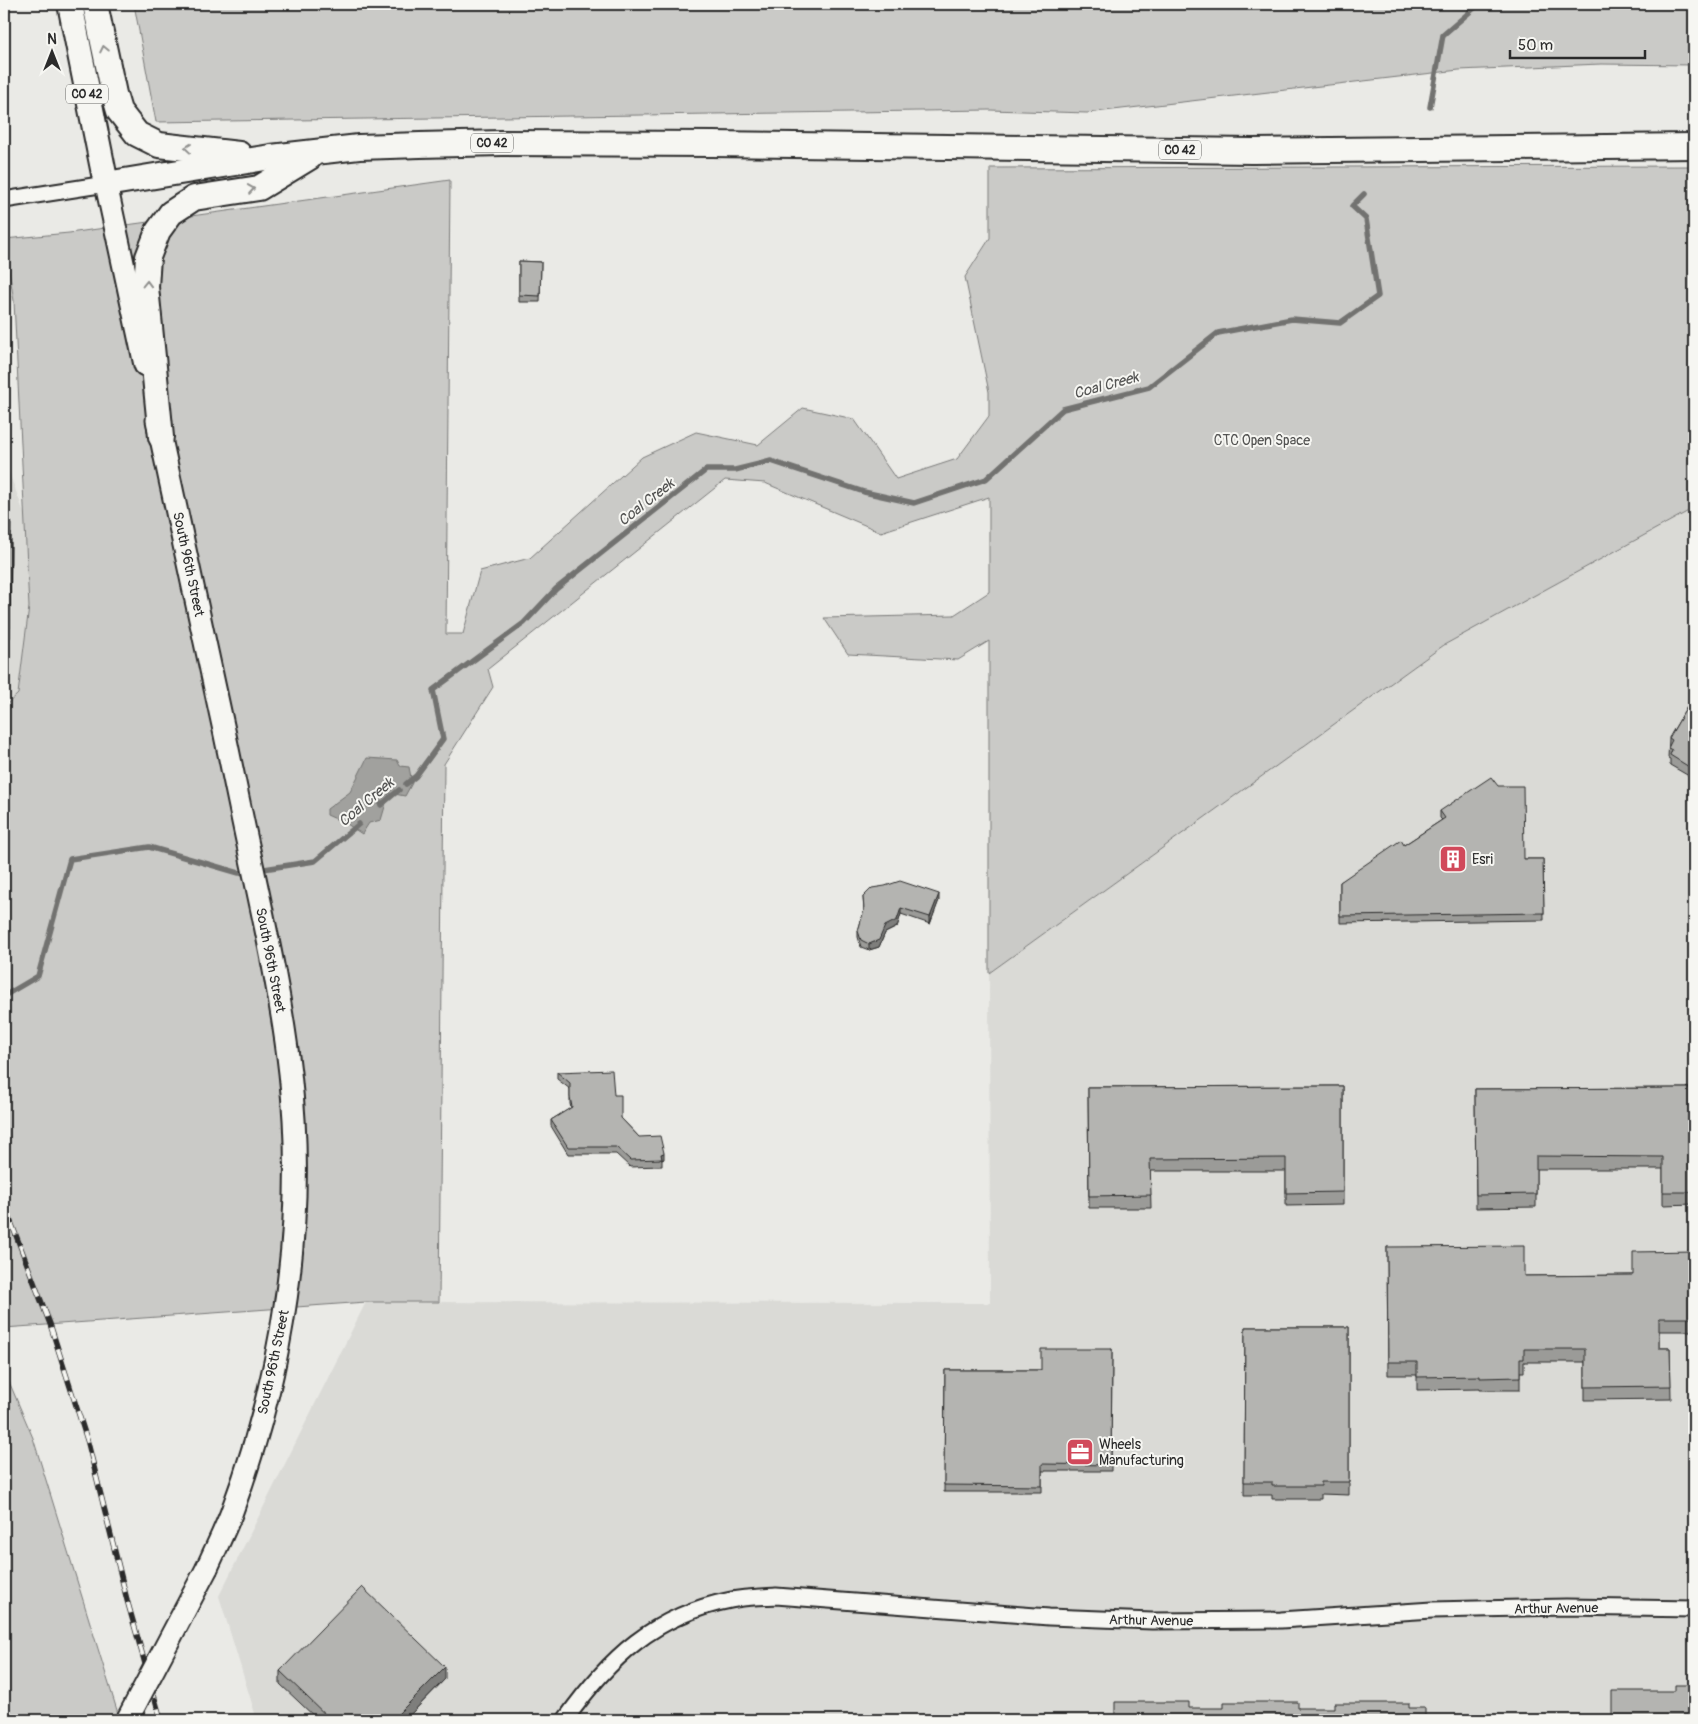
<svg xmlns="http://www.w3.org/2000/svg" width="1698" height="1724" font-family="Pangolin,sans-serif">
  <rect width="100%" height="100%" fill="#eaeae6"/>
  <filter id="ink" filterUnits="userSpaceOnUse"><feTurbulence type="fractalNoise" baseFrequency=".02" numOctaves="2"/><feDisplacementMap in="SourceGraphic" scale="10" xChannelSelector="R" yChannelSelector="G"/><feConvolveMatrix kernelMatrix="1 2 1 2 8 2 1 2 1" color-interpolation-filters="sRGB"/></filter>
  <g filter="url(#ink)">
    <g fill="#dadad6">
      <polygon points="4,459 26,518 29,607 18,694 4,707"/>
      <polygon points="1694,508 1694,1720 257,1720 219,1596 366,1302 990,1303 989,973 1444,645"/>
    </g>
    <g fill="#cacac7" stroke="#7a7a79">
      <polygon points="134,4 1694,4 1694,65 1601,64 1459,70 1087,113 990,110 156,122"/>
      <polygon points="1694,166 1694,508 1444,645 989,973 989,641 958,660 848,654 824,618 954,615 989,592 989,497 881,532 765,483 725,480 488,669 493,687 444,764 439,1302 366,1302 4,1328 4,707 18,694 29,607 14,301 4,239 69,233 450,180 446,634 463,634 480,571 530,558 642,457 696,432 758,445 803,408 854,419 896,479 957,459 989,416 989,392 965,277 990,238 990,168"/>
      <polygon points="4,1370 33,1438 120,1720 4,1720"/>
    </g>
    <polygon fill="#a1a19e" stroke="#727270" points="367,758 397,760 400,766 409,767 412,783 405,796 389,793 381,820 369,823 362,834 347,824 327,815 327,809 350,792"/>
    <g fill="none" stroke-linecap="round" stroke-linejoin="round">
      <g stroke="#727270" stroke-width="5.5">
        <polyline points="1430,107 1443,35 1479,4"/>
        <polyline points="406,784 416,776 443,739 433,690 524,623 556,589 706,470 735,470 771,461 864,492 914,503 986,479 1063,409 1149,387 1218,333 1292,319 1340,323 1378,296 1366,219 1352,206 1364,194"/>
        <polyline points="381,805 399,790"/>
        <polyline points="4,996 38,976 70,859 149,847 239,873 315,861 359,824"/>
      </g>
      <g stroke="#2b2b2b" stroke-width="19">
        <g id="street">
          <polyline points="4,200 106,184"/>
          <path d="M 565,1720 C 609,1658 654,1615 731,1600 C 745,1597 761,1597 776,1596 L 1049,1617 L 1152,1621 L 1281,1620 L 1432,1610 L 1566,1607 L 1694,1609"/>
        </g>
      </g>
      <g stroke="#2b2b2b" stroke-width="25">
        <g id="secondary">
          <polyline points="106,184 145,365"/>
          <path d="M 157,420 C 186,550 214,681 241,812 C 259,899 280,985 290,1073 C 307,1221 283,1375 231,1514 C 224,1532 215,1550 207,1568"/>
        </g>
      </g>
      <g stroke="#2b2b2b" stroke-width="28">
        <g id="primary">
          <polyline points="70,4 106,184 271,157 359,147 420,145 502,143 712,144 1252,151 1694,146"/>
          <polyline points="95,4 114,94 119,111 137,134 159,145 239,154"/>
          <polyline points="161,437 146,287 148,257 158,231 171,213 194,198 259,188 310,157"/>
        </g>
      </g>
      <use href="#street" stroke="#f6f6f2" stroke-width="15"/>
      <use href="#secondary" stroke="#f6f6f2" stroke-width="21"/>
      <use href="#primary" stroke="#f6f6f2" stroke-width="24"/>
      <g stroke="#2b2b2b" stroke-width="5.5">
        <polyline id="rail" points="4,1204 50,1324 88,1443 127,1600 161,1720"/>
      </g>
      <use href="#rail" stroke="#f6f6f2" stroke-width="4" stroke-dasharray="11" stroke-linecap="butt"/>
      <g stroke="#2b2b2b" stroke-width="25" stroke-linecap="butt">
        <polyline id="secondary-bridge" points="127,1720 207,1568"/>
      </g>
      <use href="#secondary-bridge" stroke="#f6f6f2" stroke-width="21"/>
    </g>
    <g fill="#9b9b98" stroke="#2b2b2b">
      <polygon points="519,261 541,262 540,302 519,302"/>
      <polygon points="1694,695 1694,779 1670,765 1670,759 1668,758 1669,738"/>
      <polygon points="1440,811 1524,859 1543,859 1544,920 1340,923 1340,882 1404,845 1442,820 1440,818"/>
      <polygon points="863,897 939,900 930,924 901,914 897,927 885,933 879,947 869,950 861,947 858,937 858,931 864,911"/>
      <polygon points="557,1072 614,1095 621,1118 639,1137 664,1159 662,1160 662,1166 630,1167 616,1154 568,1154 551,1126 551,1120 571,1108 570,1104 570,1089 557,1079"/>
      <polygon points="1343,1086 1343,1205 1286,1206 1286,1171 1150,1171 1151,1208 1089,1208 1088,1087"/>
      <polygon points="1694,1088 1694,1204 1663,1205 1663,1169 1536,1169 1536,1207 1476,1208 1475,1089"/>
      <polygon points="1387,1247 1524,1276 1633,1275 1694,1251 1694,1295 1693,1295 1693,1331 1659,1331 1659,1348 1670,1348 1671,1399 1585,1400 1585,1362 1524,1362 1524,1372 1520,1372 1520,1390 1480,1390 1480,1389 1417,1390 1417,1375 1388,1375"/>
      <polygon points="1245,1327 1349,1327 1349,1495 1321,1494 1321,1499 1272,1499 1272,1495 1244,1495"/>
      <polygon points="1112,1349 1111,1471 1042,1471 1042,1492 944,1492 945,1370 1041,1370"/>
      <polygon points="280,1671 445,1679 405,1720 318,1720 280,1684"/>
    </g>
    <g fill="#7e7e7c" stroke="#2b2b2b">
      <polygon points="11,533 10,638 4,640 4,630"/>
      <polygon points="939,894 939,900 930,924 930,917"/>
      <polygon points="901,908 901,914 897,927 885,933 879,947 869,950 869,944"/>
      <polygon points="664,1153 664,1159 661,1160 661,1154"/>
      <polygon points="445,1667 445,1679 405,1720 392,1720"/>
    </g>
    <g fill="#b4b4b1" stroke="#2b2b2b">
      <polygon points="519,261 541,262 540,296 519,295"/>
      <polygon points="4,503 11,523 10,628 4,630"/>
      <polygon points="1694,695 1694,770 1670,755 1672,750 1668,748 1672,740 1669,738"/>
      <polygon points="1491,777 1498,786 1523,786 1524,859 1543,859 1544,913 1340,916 1340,882 1401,840 1404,845 1445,818 1440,811"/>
      <polygon points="900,881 939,894 930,917 901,908 897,920 885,926 879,940 869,944 861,940 858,931 864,910 863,897 872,888 885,886"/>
      <polygon points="612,1070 614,1095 621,1095 621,1118 639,1137 660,1136 664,1153 661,1154 662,1159 630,1160 616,1147 568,1147 551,1120 572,1107 570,1097 570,1083 557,1072"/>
      <polygon points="1343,1086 1343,1192 1286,1193 1286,1158 1150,1159 1151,1195 1089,1196 1088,1087"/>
      <polygon points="1694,1088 1694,1192 1663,1192 1663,1157 1536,1156 1536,1194 1476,1195 1475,1089"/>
      <polygon points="1524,1246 1524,1276 1633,1275 1633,1252 1694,1251 1694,1282 1693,1282 1693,1318 1659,1318 1659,1348 1670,1348 1671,1386 1585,1387 1585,1349 1524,1349 1524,1359 1520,1359 1520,1377 1480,1378 1480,1376 1417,1377 1417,1362 1388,1362 1387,1247"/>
      <polygon points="1245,1327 1349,1327 1349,1482 1321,1482 1321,1486 1272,1486 1272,1482 1244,1482"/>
      <polygon points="1041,1349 1112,1349 1111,1465 1042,1464 1042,1486 944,1485 945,1370 1041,1370"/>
      <polygon points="362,1587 445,1667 392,1720 331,1720 280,1671"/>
      <polygon points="1675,1685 1694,1685 1694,1720 1612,1720 1612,1691 1675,1691"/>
      <polygon points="1115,1702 1189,1702 1189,1708 1224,1708 1224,1702 1298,1702 1298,1708 1334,1708 1334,1703 1409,1703 1409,1708 1425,1708 1425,1720 1115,1720"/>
      <rect x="914" y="1717" width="55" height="3"/>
      <rect x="1004" y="1718" width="76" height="2"/>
    </g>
    <defs><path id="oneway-chevron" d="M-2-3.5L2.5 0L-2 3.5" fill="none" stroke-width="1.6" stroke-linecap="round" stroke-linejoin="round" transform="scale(1.25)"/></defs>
    <g stroke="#90908e">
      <use href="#oneway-chevron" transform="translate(104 49) rotate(-102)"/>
      <use href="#oneway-chevron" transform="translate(188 148) rotate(-174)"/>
      <use href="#oneway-chevron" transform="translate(251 189) rotate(-9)"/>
      <use href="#oneway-chevron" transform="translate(147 284) rotate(-89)"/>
    </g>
  </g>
  <defs>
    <g id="building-square" transform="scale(1.4375)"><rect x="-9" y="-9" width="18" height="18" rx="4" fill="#d1495b" stroke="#f6f6f2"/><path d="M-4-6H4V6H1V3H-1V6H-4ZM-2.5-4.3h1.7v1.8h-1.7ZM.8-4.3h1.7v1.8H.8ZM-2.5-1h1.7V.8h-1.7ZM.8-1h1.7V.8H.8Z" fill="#fff"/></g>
    <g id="office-square" transform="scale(1.4375)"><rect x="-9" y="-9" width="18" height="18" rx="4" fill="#d1495b" stroke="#f6f6f2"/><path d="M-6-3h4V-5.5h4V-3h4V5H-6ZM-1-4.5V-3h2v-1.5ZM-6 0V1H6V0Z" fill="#fff"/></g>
  </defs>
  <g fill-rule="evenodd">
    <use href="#building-square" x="1453" y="859"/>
    <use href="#office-square" x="1080" y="1452"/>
  </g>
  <g text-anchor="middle" stroke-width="4" stroke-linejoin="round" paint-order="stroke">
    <g fill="#f6f6f2" stroke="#686867" stroke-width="1">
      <rect x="66" y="84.5" width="42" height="19" rx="4"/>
      <rect x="471" y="133.5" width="42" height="19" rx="4"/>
      <rect x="1159" y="140.5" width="42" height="19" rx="4"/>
    </g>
    <g font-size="12" font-weight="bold" fill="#2b2b2b">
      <text x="87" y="98">CO 42</text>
      <text x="492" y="147">CO 42</text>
      <text x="1180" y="154">CO 42</text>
    </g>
    <g font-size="14" fill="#535352" stroke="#f6f6f2">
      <text x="1262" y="445">CTC Open Space</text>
    </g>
    <g font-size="14" fill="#2b2b2b" stroke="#f6f6f2">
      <text transform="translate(189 564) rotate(78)" y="5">South 96th Street</text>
      <text transform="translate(271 960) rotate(79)" y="5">South 96th Street</text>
      <text transform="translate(273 1362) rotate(-78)" y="5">South 96th Street</text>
      <text transform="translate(1556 1608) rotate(-1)" y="5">Arthur Avenue</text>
      <text transform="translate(1151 1620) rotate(1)" y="5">Arthur Avenue</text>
    </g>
    <g font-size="14" fill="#2b2b2b" stroke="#f6f6f2" text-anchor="start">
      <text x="1472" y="864">Esri</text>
      <text x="1099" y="1449">Wheels<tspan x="1099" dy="16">Manufacturing</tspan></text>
    </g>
    <g font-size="15" font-style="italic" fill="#545453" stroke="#f6f6f2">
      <text transform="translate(1106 385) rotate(-15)" y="5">Coal Creek</text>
      <text transform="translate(646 502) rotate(-38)" y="5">Coal Creek</text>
      <text transform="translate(366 802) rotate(-40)" y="5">Coal Creek</text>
    </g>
  </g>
  <rect width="1698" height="1724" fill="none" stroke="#f6f6f2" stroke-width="20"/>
  <rect x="10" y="10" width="1678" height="1704" fill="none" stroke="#2b2b2b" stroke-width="2" filter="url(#ink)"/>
  <g transform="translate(52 52)" stroke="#f6f6f2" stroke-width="4" paint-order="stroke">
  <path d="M0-4L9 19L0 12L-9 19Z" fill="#2b2b2b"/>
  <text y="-8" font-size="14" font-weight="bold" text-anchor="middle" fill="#2b2b2b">N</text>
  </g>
  <path d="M1510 50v8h135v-8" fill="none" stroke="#2b2b2b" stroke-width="2.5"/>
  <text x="1518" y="50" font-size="15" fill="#2b2b2b" stroke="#f6f6f2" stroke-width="4" paint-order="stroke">50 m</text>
</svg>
